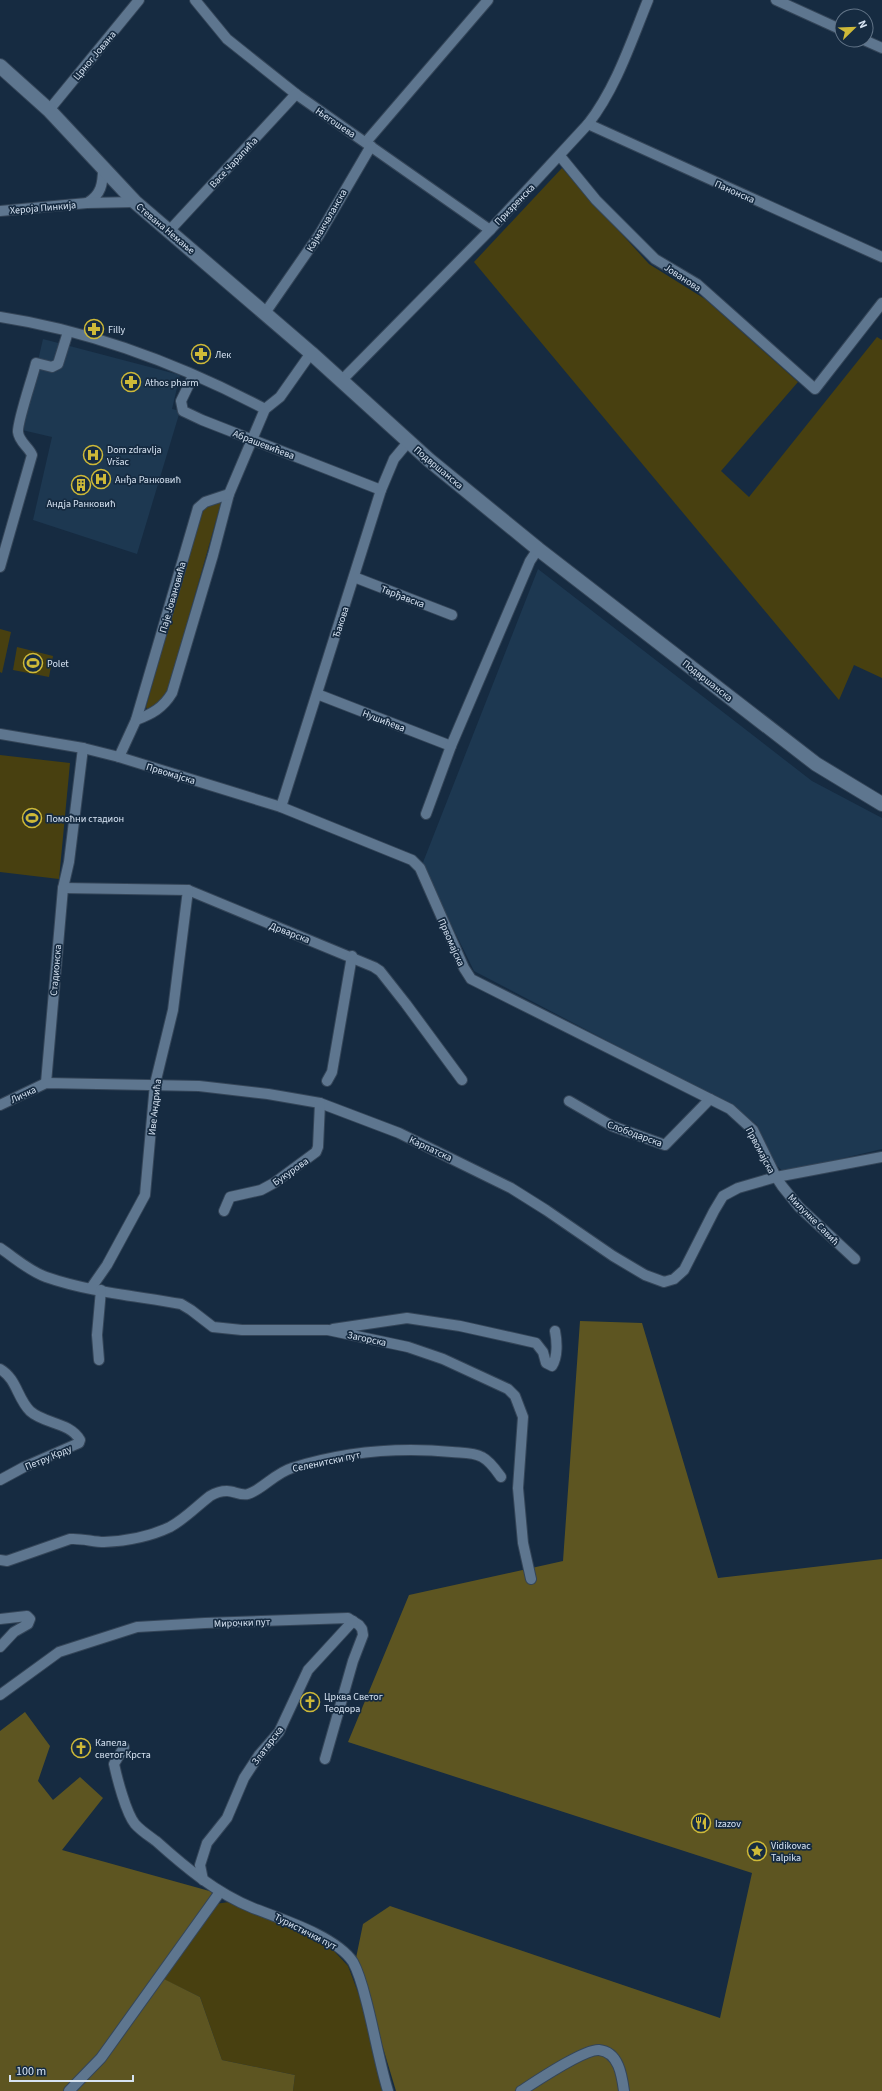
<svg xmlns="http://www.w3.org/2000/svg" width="882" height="2091" font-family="'Source Sans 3',sans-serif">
  <rect width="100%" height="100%" fill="#162b41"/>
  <g fill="#1d3851">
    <polygon points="43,339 180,375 172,409 180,411 137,554 33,520 52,437 22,430"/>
    <polygon points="538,569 812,781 882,818 882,1149 784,1172 776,1165 757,1125 734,1107 474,971 422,865"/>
  </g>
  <g fill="#484010">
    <polygon points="562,168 649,264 705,299 798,382 721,471 749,497 877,337 882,340 882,678 854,665 839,700 474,262"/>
    <polygon points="215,502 221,503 167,694 150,710 147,709 146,707 200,512 204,507"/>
    <polygon points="0,629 11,632 2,673 0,672"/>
    <polygon points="17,647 53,656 49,677 13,670"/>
    <polygon points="0,755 70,763 59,879 0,872"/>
    <polygon points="229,1902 293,1927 334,1951 348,1966 359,1995 384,2091 293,2091 295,2075 222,2060 200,1997 161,1978 215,1904"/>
  </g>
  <g fill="#5d5521">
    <polygon points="580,1321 642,1323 718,1578 882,1559 882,2091 396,2091 356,1958 363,1924 390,1906 720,2018 752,1873 348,1742 409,1595 563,1561"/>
    <polygon points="25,1712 50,1746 38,1781 53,1800 80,1777 103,1798 62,1850 213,1892 156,1975 200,1997 222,2060 295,2075 293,2091 0,2091 0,1731"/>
  </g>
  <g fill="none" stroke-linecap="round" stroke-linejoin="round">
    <g stroke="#344558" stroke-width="12">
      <g id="street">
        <polyline points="195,0 227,39 296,94 490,230"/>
        <polyline points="776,0 842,30"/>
        <polyline points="864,40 882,48"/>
        <polyline points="49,110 139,0"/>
        <polyline points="588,124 882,257"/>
        <polyline points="366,142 488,0"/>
        <polyline points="560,156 596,200 655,259 697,284 815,389 882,303"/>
        <path d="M 87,203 C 101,195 103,184 103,168"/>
        <polyline points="0,211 87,203 135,202"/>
        <polyline points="170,230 296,94"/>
        <polyline points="265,313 319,235 371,146"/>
        <path d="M 0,317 C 92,331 183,366 265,409"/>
        <polyline points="193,376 181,401 183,411 202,420 381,490"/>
        <path d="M 341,381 L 490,230 L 588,124 C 616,88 631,42 648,0"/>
        <path d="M 0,567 L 32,455 C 29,447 19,442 18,432 C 17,422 33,376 36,363 L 52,367 L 58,364 L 68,332"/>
        <polyline points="354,577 452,615"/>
        <polyline points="317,694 451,746"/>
        <path d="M 136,720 C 152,714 163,708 172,693 L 213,555 L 229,494 L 265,409 L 280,397 L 311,353"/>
        <polyline points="0,734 83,748 119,757 281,807 412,860 420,868 464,968 471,979 730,1109 753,1130 776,1177 782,1186 799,1207 855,1259"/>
        <polyline points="119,757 136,720 198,508 205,502 229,494"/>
        <polyline points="281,807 381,490 394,459 409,441"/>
        <polyline points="426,814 451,746 530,561 538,549"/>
        <polyline points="63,888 188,890 374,967 380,971 406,1004 462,1080"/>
        <polyline points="327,1081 332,1072 352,956"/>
        <polyline points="46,1083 63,888 69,862 83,748"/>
        <polyline points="569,1101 612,1126 665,1145 710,1099"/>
        <polyline points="0,1105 46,1083 199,1086 268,1094 320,1103 399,1133 511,1188 546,1210 613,1256 645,1275 664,1282 674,1279 684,1270 714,1211 723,1196 738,1188 776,1177 882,1157"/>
        <polyline points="224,1211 230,1197 261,1190 274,1183 316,1152 318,1147 320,1103"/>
        <path d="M 0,1248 C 15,1258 29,1271 46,1277 C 89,1292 137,1296 181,1304 L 191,1310 L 213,1327 L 242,1330 L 328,1330 L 408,1347 L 443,1359 L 508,1389 L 515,1396 L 523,1417 L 518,1488 L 523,1543 L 531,1579"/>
        <polyline points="91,1288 107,1265 145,1195 155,1084 173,1010 188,890"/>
        <path d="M 333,1329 L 407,1318 L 460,1326 L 536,1343 L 543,1352 L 546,1363 L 552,1366 C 558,1357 557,1341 555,1331"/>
        <polyline points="99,1360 97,1335 101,1290"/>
        <path d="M 0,1369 C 17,1379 17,1398 30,1411 C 44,1424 70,1422 80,1440 L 79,1443 L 24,1467 L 0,1480"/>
        <path d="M 0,1560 L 7,1561 L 70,1539 C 82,1538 93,1542 104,1542 C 127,1541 149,1537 170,1527 C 185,1519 197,1506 210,1496 C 215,1493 221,1491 227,1491 C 234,1491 241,1496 248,1494 C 262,1490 275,1473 292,1468 C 343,1452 399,1447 452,1452 C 461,1453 473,1452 482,1457 C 490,1461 496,1470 501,1477"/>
        <polyline points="0,1619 27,1616 30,1619 28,1624 14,1632 0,1647"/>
        <polyline points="0,1695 59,1652 137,1627 205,1623 348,1618 359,1625 362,1629 363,1635 353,1661 325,1759"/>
        <path d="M 124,1747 L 114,1764 C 117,1778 126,1813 135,1824 C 140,1830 149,1836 156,1841 C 185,1867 216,1893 253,1908 C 281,1919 336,1936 353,1962 C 359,1973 363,1988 366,2000 C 374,2030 379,2061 388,2091"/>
        <polyline points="203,1880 200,1865 207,1843 227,1818 244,1778 259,1755 279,1732 308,1670 353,1621"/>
        <polyline points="69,2091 101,2058 220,1892"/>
        <path d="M 521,2091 C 535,2082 584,2049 599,2050 C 619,2052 622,2076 624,2091"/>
      </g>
    </g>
    <g stroke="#344558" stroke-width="16">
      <polyline id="secondary" points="0,66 49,110 135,202 311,353 429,460 538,549 816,764 882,804"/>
    </g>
    <use href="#street" stroke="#5e768f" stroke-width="10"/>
    <use href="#secondary" stroke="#5e768f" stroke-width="14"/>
  </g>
  <defs>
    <g id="pharmacy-ring" transform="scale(1)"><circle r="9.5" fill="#162b41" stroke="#ceb938" stroke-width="1.5"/><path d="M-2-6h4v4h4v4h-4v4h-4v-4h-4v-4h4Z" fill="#ceb938"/></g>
    <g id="hospital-ring" transform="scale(1)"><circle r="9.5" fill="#162b41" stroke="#ceb938" stroke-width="1.5"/><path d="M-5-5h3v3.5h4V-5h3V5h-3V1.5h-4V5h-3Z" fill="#ceb938"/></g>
    <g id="building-ring" transform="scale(1)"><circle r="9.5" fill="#162b41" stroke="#ceb938" stroke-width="1.5"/><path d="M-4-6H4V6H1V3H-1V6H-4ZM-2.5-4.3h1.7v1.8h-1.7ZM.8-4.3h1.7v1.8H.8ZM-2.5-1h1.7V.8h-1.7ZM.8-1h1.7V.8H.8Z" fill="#ceb938"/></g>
    <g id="stadium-ring" transform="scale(1)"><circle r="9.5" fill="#162b41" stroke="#ceb938" stroke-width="1.5"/><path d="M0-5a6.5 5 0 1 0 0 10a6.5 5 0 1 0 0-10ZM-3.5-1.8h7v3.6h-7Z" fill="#ceb938"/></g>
    <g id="church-ring" transform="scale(1)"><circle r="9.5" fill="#162b41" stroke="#ceb938" stroke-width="1.5"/><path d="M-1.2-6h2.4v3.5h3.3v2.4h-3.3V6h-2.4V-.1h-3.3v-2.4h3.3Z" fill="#ceb938"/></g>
    <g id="restaurant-ring" transform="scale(1)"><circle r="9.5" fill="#162b41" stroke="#ceb938" stroke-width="1.5"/><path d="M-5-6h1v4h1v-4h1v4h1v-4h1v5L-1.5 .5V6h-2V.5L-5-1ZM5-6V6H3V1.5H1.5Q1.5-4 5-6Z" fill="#ceb938"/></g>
    <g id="sight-ring" transform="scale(1)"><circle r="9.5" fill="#162b41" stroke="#ceb938" stroke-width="1.5"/><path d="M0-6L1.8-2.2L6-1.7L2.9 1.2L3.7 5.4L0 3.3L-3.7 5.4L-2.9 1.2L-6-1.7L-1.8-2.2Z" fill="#ceb938"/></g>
  </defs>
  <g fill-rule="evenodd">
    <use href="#pharmacy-ring" x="94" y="329"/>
    <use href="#pharmacy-ring" x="201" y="354"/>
    <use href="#pharmacy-ring" x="131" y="382"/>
    <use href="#hospital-ring" x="93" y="455"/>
    <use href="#hospital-ring" x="101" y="479"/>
    <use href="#building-ring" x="81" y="485"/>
    <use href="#stadium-ring" x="33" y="663"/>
    <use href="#stadium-ring" x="32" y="818"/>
    <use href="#church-ring" x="310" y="1702"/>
    <use href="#church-ring" x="81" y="1748"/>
    <use href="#restaurant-ring" x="701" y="1823"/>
    <use href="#sight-ring" x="757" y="1851"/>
  </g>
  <g text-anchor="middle" stroke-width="3.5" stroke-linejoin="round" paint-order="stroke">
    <g font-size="10" fill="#d6e3f2" stroke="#162b41">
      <text transform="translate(94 55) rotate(-50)" y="4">Црног Јована</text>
      <text transform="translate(336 122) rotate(34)" y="4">Његошева</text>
      <text transform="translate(233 162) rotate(-47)" y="4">Васе Чарапића</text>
      <text transform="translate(735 191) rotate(24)" y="4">Панонска</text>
      <text transform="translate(514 204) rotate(-46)" y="4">Призренска</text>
      <text transform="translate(43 207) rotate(-5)" y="4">Хероја Пинкија</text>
      <text transform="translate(326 220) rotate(-60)" y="4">Кајмакчаланска</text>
      <text transform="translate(166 228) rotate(40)" y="4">Стевана Немање</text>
      <text transform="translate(683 277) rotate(33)" y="4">Јованова</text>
      <text transform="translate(264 444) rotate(21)" y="4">Абрашевићева</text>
      <text transform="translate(439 467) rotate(40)" y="4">Подвршанска</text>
      <text transform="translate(403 596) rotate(21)" y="4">Тврђавска</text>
      <text transform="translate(172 597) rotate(-74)" y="4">Паје Јовановића</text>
      <text transform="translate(340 622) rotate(-72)" y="4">Ђакова</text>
      <text transform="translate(708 680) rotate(38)" y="4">Подвршанска</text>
      <text transform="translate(384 720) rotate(21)" y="4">Нушићева</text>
      <text transform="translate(171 773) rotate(17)" y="4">Првомајска</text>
      <text transform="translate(290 932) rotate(21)" y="4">Дрварска</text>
      <text transform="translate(452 942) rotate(66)" y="4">Првомајска</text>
      <text transform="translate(55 970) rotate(-85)" y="4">Стадионска</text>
      <text transform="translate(23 1094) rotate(-25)" y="4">Личка</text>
      <text transform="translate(154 1107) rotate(-84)" y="4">Иве Андрића</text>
      <text transform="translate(635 1133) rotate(20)" y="4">Слободарска</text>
      <text transform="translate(431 1148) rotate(25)" y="4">Карпатска</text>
      <text transform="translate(761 1150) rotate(62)" y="4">Првомајска</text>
      <text transform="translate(290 1171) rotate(-35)" y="4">Букурова</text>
      <text transform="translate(814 1219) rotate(45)" y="4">Милунке Савић</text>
      <text transform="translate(367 1338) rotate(12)" y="4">Загорска</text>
      <text transform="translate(48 1457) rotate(-23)" y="4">Петру Крду</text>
      <text transform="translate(326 1461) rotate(-12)" y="4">Селенитски пут</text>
      <text transform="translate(242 1622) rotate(-2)" y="4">Мирочки пут</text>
      <text transform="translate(267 1745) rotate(-53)" y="4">Златарска</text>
      <text transform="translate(306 1931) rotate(27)" y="4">Туристички пут</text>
    </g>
    <g font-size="10" fill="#d6e3f2" stroke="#162b41" text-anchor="start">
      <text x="108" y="333">Filly</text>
      <text x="215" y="358">Лек</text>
      <text x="145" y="386">Athos pharm</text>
      <text x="107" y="453">Dom zdravlja<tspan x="107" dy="12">Vršac</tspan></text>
      <text x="115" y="483">Анђа Ранковић</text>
      <text x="81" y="507" text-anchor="middle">Андја Ранковић</text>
      <text x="47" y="667">Polet</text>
      <text x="46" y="822">Помоћни стадион</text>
      <text x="324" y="1700">Црква Светог<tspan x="324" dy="12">Теодора</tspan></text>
      <text x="95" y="1746">Капела<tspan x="95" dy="12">светог Крста</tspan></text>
      <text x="715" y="1827">Izazov</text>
      <text x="771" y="1849">Vidikovac<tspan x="771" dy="12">Talpika</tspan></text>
    </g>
  </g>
  <g transform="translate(854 28) rotate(67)"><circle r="19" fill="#162b41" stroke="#637588"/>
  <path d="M0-3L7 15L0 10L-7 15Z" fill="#ceb938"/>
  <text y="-6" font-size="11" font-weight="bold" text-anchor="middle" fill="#d6e3f2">N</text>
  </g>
  <path d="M10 2075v6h123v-6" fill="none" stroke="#d6e3f2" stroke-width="2"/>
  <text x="16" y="2075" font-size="12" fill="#d6e3f2" stroke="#162b41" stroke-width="3" paint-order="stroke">100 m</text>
</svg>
